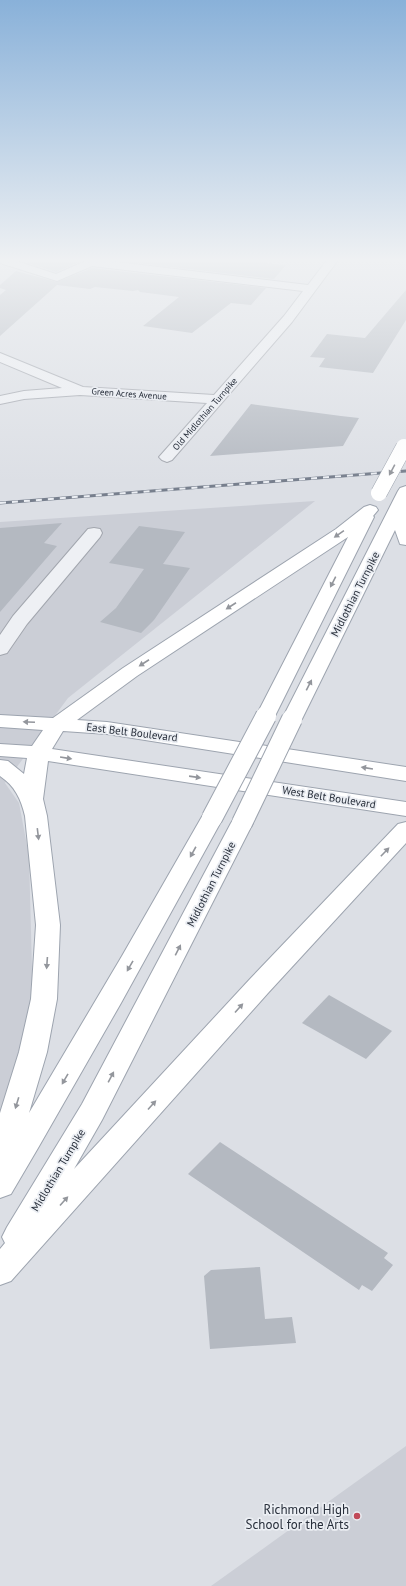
<svg xmlns="http://www.w3.org/2000/svg" width="406" height="1586" font-family="'PT Sans',sans-serif">
  <rect width="100%" height="100%" fill="#dcdfe5"/>
  <g fill="#cbced6">
    <polygon points="315,501 68,698 5,783 19,803 29,856 33,1007 0,1125 0,522"/>
    <polygon points="406,1446 406,1586 211,1586"/>
  </g>
  <g fill="#b4b9c1">
    <polygon points="30,260 84,260 56,272 27,263"/>
    <polygon points="113,260 268,260 265,263 286,265 274,279"/>
    <polygon points="92,268 266,288 251,305 231,303 192,333 143,326 179,297 140,292 138,290 133,291 95,287 90,289 57,285 0,336 0,295 6,290 0,288 0,285 16,271 57,282"/>
    <polygon points="406,290 406,320 373,373 319,367 325,358 310,357 327,334 365,338"/>
    <polygon points="251,404 341,416 359,418 343,446 210,456"/>
    <polygon points="62,523 44,543 57,546 0,612 0,528"/>
    <polygon points="139,526 185,532 163,564 190,568 154,620 141,633 100,622 116,608 144,569 109,563"/>
    <polygon points="329,995 392,1031 366,1059 302,1023"/>
    <polygon points="220,1142 388,1253 384,1258 393,1265 372,1291 362,1285 359,1290 188,1174"/>
    <polygon points="260,1267 265,1319 292,1317 296,1343 210,1349 204,1276 211,1270"/>
  </g>
  <g fill="none" stroke-linecap="round" stroke-linejoin="round">
    <g stroke="#a2a6ae" stroke-width="2">
      <g id="minor">
        <polygon points="0,260 13,260 56,274 88,260 100,260 308,285 327,260 338,260 292,322 172,460 167,462 162,460 159,457 207,403 80,395 24,399 0,404 0,396 24,391 62,388 0,362 0,353 83,387 214,395 284,316 303,291 92,266 57,281 0,263"/>
        <polygon points="94,528 100,529 102,533 100,537 27,624 7,653 0,655 0,635 13,616 88,529"/>
      </g>
    </g>
    <g stroke="#9da4af" stroke-width="2">
      <g id="primary">
        <polygon points="406,486 406,545 400,544 395,530 302,719 299,723 292,725 285,723 282,719 398,491 400,488"/>
        <path d="M 370,505 L 376,507 L 378,510 L 373,516 L 374,517 L 273,720 L 266,722 L 259,720 L 256,716 L 348,537 L 137,676 L 77,720 L 107,722 L 406,767 L 406,781 L 107,734 L 63,731 L 52,749 L 406,802 L 406,816 L 48,761 L 43,799 L 47,816 L 60,925 L 57,999 L 47,1052 L 29,1113 L 122,956 L 204,813 L 212,811 L 220,813 L 223,818 L 121,1003 L 38,1148 L 11,1194 L 0,1198 L 0,1113 L 19,1052 L 31,999 L 36,925 L 25,816 C 21,799 15,786 0,776 L 0,760 L 8,761 L 24,774 L 27,758 L 0,756 L 0,744 L 32,746 L 43,730 L 0,727 L 0,715 L 53,718 L 123,668 L 336,529 L 364,507 Z"/>
        <polygon points="242,816 250,818 253,823 102,1120 74,1169 250,979 398,824 406,822 406,843 268,993 11,1281 0,1285 0,1249 5,1243 2,1237 7,1227 82,1104 231,823 234,818"/>
      </g>
    </g>
    <use href="#minor" fill="#eef0f4" fill-rule="evenodd"/>
    <use href="#primary" fill="#fff" fill-rule="evenodd"/>
    <g stroke="#777f8d" stroke-width="3">
      <polyline id="rail" points="0,503 406,471"/>
    </g>
    <use href="#rail" stroke="#ebeef3" stroke-width="2" stroke-dasharray="6" stroke-linecap="butt"/>
    <g stroke="#9da4af" stroke-width="17" stroke-linecap="butt">
      <polyline id="primary-bridge-far1" points="379,493 404,447"/>
    </g>
    <g stroke="#9da4af" stroke-width="22" stroke-linecap="butt">
      <g id="primary-bridge">
        <polyline points="212,818 266,716"/>
        <polyline points="242,823 292,719"/>
      </g>
    </g>
    <use href="#primary-bridge-far1" stroke="#fff" stroke-width="16"/>
    <use href="#primary-bridge" stroke="#fff" stroke-width="20"/>
  </g>
  <defs><path id="oneway-solid" d="M-6-.8H1V-3.2L6.5 0L1 3.2V.8H-6Z"/></defs>
  <g fill="#93969c">
    <use href="#oneway-solid" transform="translate(392 470) rotate(118)"/>
    <use href="#oneway-solid" transform="translate(339 534) rotate(145)"/>
    <use href="#oneway-solid" transform="translate(333 582) rotate(117)"/>
    <use href="#oneway-solid" transform="translate(231 606) rotate(147)"/>
    <use href="#oneway-solid" transform="translate(144 663) rotate(147)"/>
    <use href="#oneway-solid" transform="translate(309 685) rotate(-63)"/>
    <use href="#oneway-solid" transform="translate(29 722) rotate(-177)"/>
    <use href="#oneway-solid" transform="translate(66 758) rotate(9)"/>
    <use href="#oneway-solid" transform="translate(367 768) rotate(-171)"/>
    <use href="#oneway-solid" transform="translate(195 777) rotate(8)"/>
    <use href="#oneway-solid" transform="translate(38 834) rotate(83)"/>
    <use href="#oneway-solid" transform="translate(193 852) rotate(119)"/>
    <use href="#oneway-solid" transform="translate(385 852) rotate(-46)"/>
    <use href="#oneway-solid" transform="translate(178 950) rotate(-63)"/>
    <use href="#oneway-solid" transform="translate(47 963) rotate(94)"/>
    <use href="#oneway-solid" transform="translate(130 966) rotate(120)"/>
    <use href="#oneway-solid" transform="translate(239 1008) rotate(-48)"/>
    <use href="#oneway-solid" transform="translate(111 1077) rotate(-62)"/>
    <use href="#oneway-solid" transform="translate(65 1079) rotate(120)"/>
    <use href="#oneway-solid" transform="translate(17 1103) rotate(107)"/>
    <use href="#oneway-solid" transform="translate(152 1105) rotate(-48)"/>
    <use href="#oneway-solid" transform="translate(64 1201) rotate(-48)"/>
  </g>
  <linearGradient id="sky" x2="0" y2="1"><stop stop-color="#89b1d9"/><stop offset="0.54" stop-color="#eff1f3"/><stop offset="1" stop-color="#eff1f3" stop-opacity="0"/></linearGradient>
  <rect width="406" height="482" fill="url(#sky)"/>
  <circle fill="#c14a59" stroke="#ebeef3" stroke-width="1.5" cx="357" cy="1516" r="4"/>
  <g text-anchor="middle" stroke-width="3.5" stroke-linejoin="round" paint-order="stroke">
    <g font-size="9" fill="#272e3a" stroke="#ebeef3">
      <text transform="translate(129 394) rotate(4)" y="3">Green Acres Avenue</text>
      <text transform="translate(205 414) rotate(-49)" y="3">Old Midlothian Turnpike</text>
    </g>
    <g font-size="11" fill="#272e3a" stroke="#ebeef3">
      <text transform="translate(355 594) rotate(-63)" y="4">Midlothian Turnpike</text>
      <text transform="translate(132 732) rotate(7)" y="4">East Belt Boulevard</text>
      <text transform="translate(329 797) rotate(9)" y="4">West Belt Boulevard</text>
      <text transform="translate(211 884) rotate(-63)" y="4">Midlothian Turnpike</text>
      <text transform="translate(58 1170) rotate(-59)" y="4">Midlothian Turnpike</text>
    </g>
    <g font-size="13" fill="#272e3a" stroke="#ebeef3" text-anchor="end">
      <text x="349" y="1514">Richmond High<tspan x="349" dy="15">School for the Arts</tspan></text>
    </g>
  </g>
</svg>
